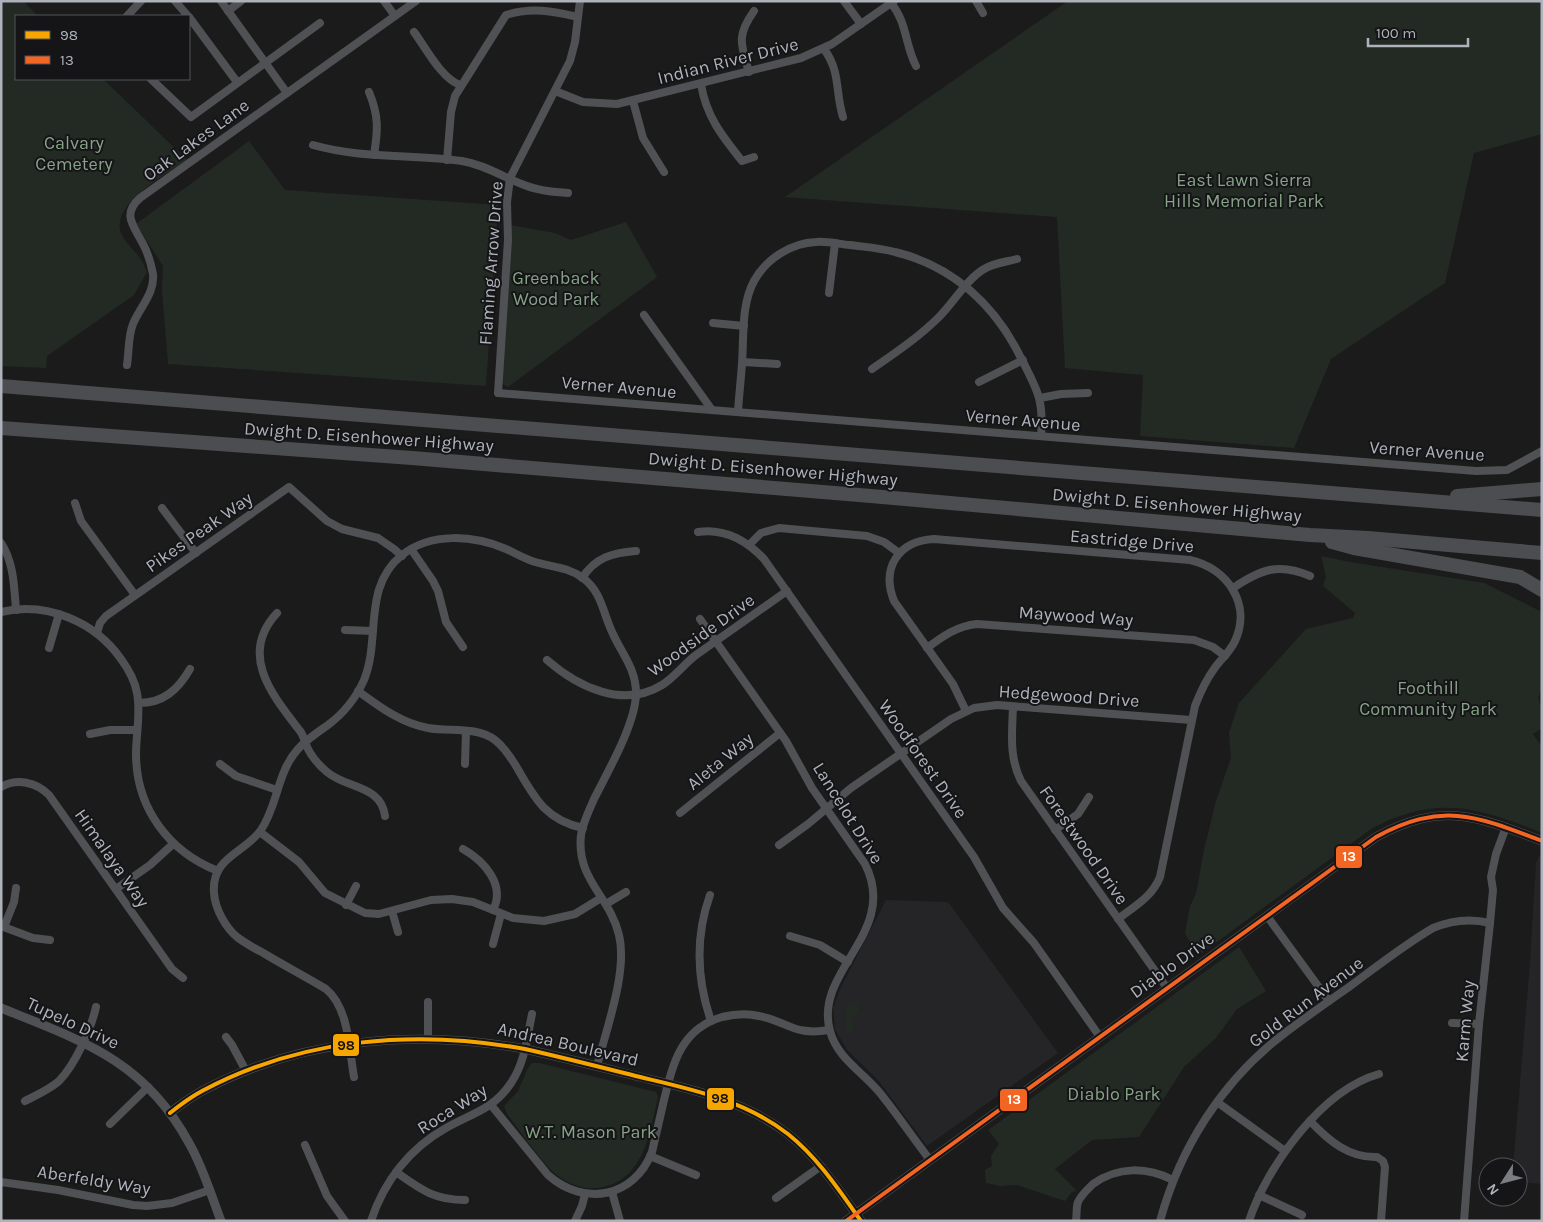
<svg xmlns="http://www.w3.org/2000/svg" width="1543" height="1222" font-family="Karla,sans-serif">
  <rect width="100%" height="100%" fill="#1b1b1b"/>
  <g fill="#252527">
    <polygon points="1541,853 1542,853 1542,1184 1518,1182 1518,1167 1513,1167 1530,963 1536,863"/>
    <polygon points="886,900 948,902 1058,1053 927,1146 878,1080 848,1051 835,1030 833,1008 840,989"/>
  </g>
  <g fill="#232a24">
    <path d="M 1,1 L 23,1 L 38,16 L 16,16 L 16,79 L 103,79 L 187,160 C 167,174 110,204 121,233 C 125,243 134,250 140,258 C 143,262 145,267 147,272 L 134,295 L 47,356 L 46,368 L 1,366 Z"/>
    <polygon points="1068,1 1542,1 1542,134 1474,153 1445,283 1331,359 1294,448 1140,436 1143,375 1065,368 1057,217 785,197"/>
    <polygon points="249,141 285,190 498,205 486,386 168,364 162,290 163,266 136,224"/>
    <polygon points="626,222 657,277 508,387 498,381 510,225 555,233 571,240"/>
    <path d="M 1321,556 L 1350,562 L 1484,583 L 1542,612 L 1542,688 L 1538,698 L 1542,709 L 1542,728 L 1533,734 L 1542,747 L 1542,833 C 1479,807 1435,794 1371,829 L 1199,955 L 1185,934 L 1190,906 L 1196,894 L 1204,850 L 1216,801 L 1231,758 L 1229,733 L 1239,703 L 1306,629 L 1353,618 L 1355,613 L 1323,586 L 1326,577 Z"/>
    <polygon points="1239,947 1266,991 1237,1009 1216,1038 1184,1067 1139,1137 1092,1140 1055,1169 1077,1191 1072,1192 1065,1201 1017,1185 1000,1186 986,1183 985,1170 992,1166 991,1156 999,1144 988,1130"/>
    <path d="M 850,1002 L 857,1004 L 860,1011 C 851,1021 851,1017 854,1030 L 851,1033 L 846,1029 L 845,1009 Z"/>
    <path d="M 532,1063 L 539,1063 L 656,1092 L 658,1097 C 649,1135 644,1182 597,1188 C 581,1190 564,1182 552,1171 C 537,1156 521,1132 507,1114 L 504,1106 L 518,1091 L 528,1068 Z"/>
  </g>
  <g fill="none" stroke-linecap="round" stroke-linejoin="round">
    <g stroke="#505154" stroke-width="8">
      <polyline points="175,1 188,16"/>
      <polyline points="221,1 287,93"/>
      <polyline points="384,1 395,16"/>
      <polyline points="580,1 575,42 570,61 510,178 507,202 508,240 498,393 1476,471 1507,470 1542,451"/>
      <polyline points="844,1 861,24"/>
      <polyline points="976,1 983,13"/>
      <path d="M 891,3 C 907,22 905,45 916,66"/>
      <polyline points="228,11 241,1"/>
      <polyline points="127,16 141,1"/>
      <polyline points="189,17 237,82"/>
      <path d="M 414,32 C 426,48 441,78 460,85"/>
      <path d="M 824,49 C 841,72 835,92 843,117"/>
      <path d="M 749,72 C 741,45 736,36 754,11"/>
      <polyline points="151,79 191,117 320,23"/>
      <path d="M 701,84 C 706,116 722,136 742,161 L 754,157"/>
      <polyline points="555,91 583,102 617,104 801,58 832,44 894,1"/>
      <path d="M 369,92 C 379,116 378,130 374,155"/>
      <polyline points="633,101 643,138 664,172"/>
      <path d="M 313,145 C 362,159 413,154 462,161 C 486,165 504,178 527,186 C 539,191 555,192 568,193"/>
      <path d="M 447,160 L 451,112 L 455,96 L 506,15 C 531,7 553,11 578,17"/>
      <polyline points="829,293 835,243"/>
      <polyline points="644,315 712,410"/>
      <polyline points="713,323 744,326"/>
      <polyline points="743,362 777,364"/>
      <path d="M 127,365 C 129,352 128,336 133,324 C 140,307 155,293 153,274 C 151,263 147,251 142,242 C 133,225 122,214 140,198 L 416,1"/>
      <path d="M 872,369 C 895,353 919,337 939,317 C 954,302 966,280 984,269 C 994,263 1006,262 1017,259"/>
      <polyline points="979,382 1023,360"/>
      <polyline points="1040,398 1061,394 1088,393"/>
      <path d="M 738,412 C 739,395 741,379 742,363 C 744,336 741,305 754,281 C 766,259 791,243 816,242 C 827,241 839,244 850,245 C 865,247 880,248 895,252 C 953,266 995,305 1021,358 C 1037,389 1044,400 1041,436"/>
      <polyline points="75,503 81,521 135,595"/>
      <polyline points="162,508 196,553"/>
      <path d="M 698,532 C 725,528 746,540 764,559 L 974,857 L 1003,908 L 1034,943 L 1100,1037"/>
      <path d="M 1,543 C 14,563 14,586 16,610"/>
      <polyline points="749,545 761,533 779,528 867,536 884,542 899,553"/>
      <polyline points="411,549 433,581 438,591 446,622 463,647"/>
      <path d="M 582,578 C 596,557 612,553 636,551"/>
      <path d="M 1233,588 C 1260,570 1278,562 1310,576"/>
      <path d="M 1,612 C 47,601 95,622 121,659 C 129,670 135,681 137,693 C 141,713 136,734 136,754 C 136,808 169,852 218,871"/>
      <path d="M 277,613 C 238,655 273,696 300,731 C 304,736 305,743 308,749 C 312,757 320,766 327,772 C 347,789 381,785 385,816"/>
      <path d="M 700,619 L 786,741 L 812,788 L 865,864 C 900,933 813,970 830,1031 C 837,1058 863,1072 880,1093 C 897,1114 913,1138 930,1160"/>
      <polyline points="345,630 373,631"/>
      <polyline points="97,633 100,623 106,616 289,487 327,521 342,529 378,538 394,549 402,556"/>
      <polyline points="49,648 59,614"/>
      <path d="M 927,648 C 943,636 957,626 977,624 L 1194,640 L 1213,647 L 1225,656"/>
      <path d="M 547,660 C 578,687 623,709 662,685 C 675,677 684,664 696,655 C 726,634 757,612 787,591"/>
      <path d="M 358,691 C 380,707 401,723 428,728 C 450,732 476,726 495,740 C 504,747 510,756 516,766 C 534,797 545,820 583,828"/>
      <path d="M 139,703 C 163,703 178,690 190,669"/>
      <path d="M 1013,707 C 1012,733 1009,757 1021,781 L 1167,988"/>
      <path d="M 966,711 L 953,684 L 894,601 C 881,568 898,541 934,539 L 1190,560 C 1227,568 1252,604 1235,641 C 1230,652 1221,659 1214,669 C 1206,680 1200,693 1195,706 L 1160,877 C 1152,897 1135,906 1118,919"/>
      <polyline points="90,734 110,730 137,730"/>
      <polyline points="220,764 236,776 277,790"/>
      <polyline points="465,764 466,731"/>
      <path d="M 1,787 C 17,778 36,782 49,795 L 172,969 L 183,978"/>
      <polyline points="680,813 780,733"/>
      <polyline points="1055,830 1078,814 1089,797"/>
      <polyline points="260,832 299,862 325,893 365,913 379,914 431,900 452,899 473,902 513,918 544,921 575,914 601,898"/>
      <polyline points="779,845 808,824 851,788 951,719 974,708 997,705 1191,720"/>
      <path d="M 463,849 C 484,861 506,885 493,910"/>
      <polyline points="116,889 150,865 173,844"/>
      <path d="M 710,895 C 695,937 697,980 711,1021"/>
      <polyline points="606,904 626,892"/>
      <polyline points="346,905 356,886"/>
      <polyline points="392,911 398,932"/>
      <polyline points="1267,916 1329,1001"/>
      <polyline points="1,926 33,938 50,940"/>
      <polyline points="4,927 14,902 16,888"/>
      <polyline points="790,936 820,945 848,962"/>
      <polyline points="493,944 501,914"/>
      <polyline points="1452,1023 1479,1024"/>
      <polyline points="226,1037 232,1045 246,1071"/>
      <polyline points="428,1038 428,1002"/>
      <path d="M 354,1077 C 349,1049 349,1008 326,989 C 306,977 285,966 265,954 C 256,949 246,944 237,937 C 226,928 215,909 214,893 C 211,857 245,853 261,830 C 278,805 277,772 298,749 C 307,739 318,732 328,725 C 344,713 356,698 364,680 C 381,639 362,587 402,555 C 431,532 473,535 506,549 C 515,553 525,559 535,562 C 552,567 568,567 583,578 C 602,592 603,614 613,634 C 622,654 636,669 636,693 C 636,723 608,771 594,799 C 589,811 583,822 581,835 C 576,880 610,896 619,935 C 628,971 606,1030 597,1066"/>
      <path d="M 25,1101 C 36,1095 49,1090 59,1081 C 75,1065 91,1029 96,1007"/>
      <polyline points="1217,1102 1285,1151"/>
      <path d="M 491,1105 L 548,1175 C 584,1207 634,1198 652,1152 C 656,1134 660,1117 664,1100 C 673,1063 681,1029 722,1017 C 734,1014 747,1013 759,1016 C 789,1022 794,1036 829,1030"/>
      <path d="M 1310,1121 C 1329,1141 1349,1158 1377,1157 L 1383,1161 L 1385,1167 L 1381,1221"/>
      <polyline points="110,1124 148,1087"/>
      <polyline points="305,1145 327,1196 345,1221"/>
      <polyline points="650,1156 696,1175"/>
      <path d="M 396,1172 C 420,1189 434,1200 465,1200"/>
      <polyline points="1,1182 58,1190 133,1205 147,1206 172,1203 210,1190"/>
      <polyline points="612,1192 620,1221"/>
      <polyline points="1259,1195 1302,1215"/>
      <polyline points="776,1198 821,1166"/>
      <path d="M 371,1221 C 384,1181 410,1148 446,1128 C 472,1113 493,1110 511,1083 C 525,1062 527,1038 532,1014"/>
      <polyline points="575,1221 582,1206 585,1194"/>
      <path d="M 1076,1221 C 1077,1215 1076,1207 1078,1202 C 1081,1195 1088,1189 1093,1184 C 1118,1166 1147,1167 1173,1180"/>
      <path d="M 1160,1221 C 1180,1148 1221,1083 1281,1036 C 1303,1019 1326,1003 1349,987 C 1376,967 1404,945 1433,928 C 1452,920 1470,918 1490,923"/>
      <path d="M 1249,1221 C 1267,1166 1322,1090 1379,1074"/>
      <polyline points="1464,1221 1479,1024 1490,923 1493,890 1491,877 1496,854 1506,827"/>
    </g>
    <g stroke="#505154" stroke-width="9">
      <path d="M 1,1008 C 83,1041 145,1061 189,1143 C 203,1167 211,1195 221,1221"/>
      <path d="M 170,1113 C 180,1105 191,1097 202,1091 C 301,1038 416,1029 525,1049 C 565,1058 604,1068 644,1078 C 695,1090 745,1101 788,1134 C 818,1158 839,1190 861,1221"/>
      <path d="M 846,1221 L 1376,837 C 1442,801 1477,816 1542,841"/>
    </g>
    <g stroke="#4c4d50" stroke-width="14">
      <polyline points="1,386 1542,510"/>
      <polyline points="1,428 412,458 871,496 1310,535 1368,538 1542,553"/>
      <polyline points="1457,496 1542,489"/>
      <polyline points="1332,542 1354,548 1520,577 1542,590"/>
    </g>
    <g stroke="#151517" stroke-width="8">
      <path id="bus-1" d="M 170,1113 C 180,1105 191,1097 202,1091 C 301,1038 416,1029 525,1049 C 565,1058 604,1068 644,1078 C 695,1090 745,1101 788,1134 C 818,1158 839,1190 861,1221"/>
    </g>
    <g stroke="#151517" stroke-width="8">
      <path id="bus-2" d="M 846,1221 L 1376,837 C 1442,801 1477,816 1542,841"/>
    </g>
    <use href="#bus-1" stroke="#f7a600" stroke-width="4"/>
    <use href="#bus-2" stroke="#f26522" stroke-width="4"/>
  </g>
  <g text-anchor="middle" stroke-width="4" stroke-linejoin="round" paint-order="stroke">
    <g font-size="18" fill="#aeb2ba" stroke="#151517">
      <text transform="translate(728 61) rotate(-14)" y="6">Indian River Drive</text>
      <text transform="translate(196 140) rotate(-36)" y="6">Oak Lakes Lane</text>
      <text transform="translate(491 263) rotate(-86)" y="6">Flaming Arrow Drive</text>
      <text transform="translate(619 387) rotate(5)" y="6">Verner Avenue</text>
      <text transform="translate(1023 420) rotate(5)" y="6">Verner Avenue</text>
      <text transform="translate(369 437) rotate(4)" y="6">Dwight D. Eisenhower Highway</text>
      <text transform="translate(1427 451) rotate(4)" y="6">Verner Avenue</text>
      <text transform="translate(773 469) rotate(5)" y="6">Dwight D. Eisenhower Highway</text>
      <text transform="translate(1177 505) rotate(5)" y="6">Dwight D. Eisenhower Highway</text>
      <text transform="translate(199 532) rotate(-35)" y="6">Pikes Peak Way</text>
      <text transform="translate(1132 541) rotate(5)" y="6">Eastridge Drive</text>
      <text transform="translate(1076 616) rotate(4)" y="6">Maywood Way</text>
      <text transform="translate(701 635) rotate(-36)" y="6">Woodside Drive</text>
      <text transform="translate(1069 696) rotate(4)" y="6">Hedgewood Drive</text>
      <text transform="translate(923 759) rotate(55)" y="6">Woodforest Drive</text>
      <text transform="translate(720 761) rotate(-39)" y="6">Aleta Way</text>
      <text transform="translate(848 813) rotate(58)" y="6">Lancelot Drive</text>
      <text transform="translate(1084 845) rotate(55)" y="6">Forestwood Drive</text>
      <text transform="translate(112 858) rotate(55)" y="6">Himalaya Way</text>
      <text transform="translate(1172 965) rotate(-36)" y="6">Diablo Drive</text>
      <text transform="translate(1306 1002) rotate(-37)" y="6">Gold Run Avenue</text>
      <text transform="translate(1465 1021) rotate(-85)" y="6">Karm Way</text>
      <text transform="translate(73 1023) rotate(25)" y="6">Tupelo Drive</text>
      <text transform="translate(568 1044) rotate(13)" y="6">Andrea Boulevard</text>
      <text transform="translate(452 1109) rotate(-32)" y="6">Roca Way</text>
      <text transform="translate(94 1180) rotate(9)" y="6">Aberfeldy Way</text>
    </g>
    <g font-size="18" fill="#87a387" stroke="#151517">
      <text x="74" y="149">Calvary<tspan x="74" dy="21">Cemetery</tspan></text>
      <text x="1244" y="186">East Lawn Sierra<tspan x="1244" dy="21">Hills Memorial Park</tspan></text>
      <text x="556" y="284">Greenback<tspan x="556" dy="21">Wood Park</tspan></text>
      <text x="1428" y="694">Foothill<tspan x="1428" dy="21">Community Park</tspan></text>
      <text x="1114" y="1100">Diablo Park</text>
      <text x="591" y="1138">W.T. Mason Park</text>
    </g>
  </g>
  <g stroke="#151517" stroke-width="2">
    <rect x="1335" y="845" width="28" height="24" rx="5" fill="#f26522"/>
    <rect x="332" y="1033" width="28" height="24" rx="5" fill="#f7a600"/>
    <rect x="706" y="1087" width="29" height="24" rx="5" fill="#f7a600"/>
    <rect x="999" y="1088" width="29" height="24" rx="5" fill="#f26522"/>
  </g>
  <g font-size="14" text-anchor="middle" font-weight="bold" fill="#fff">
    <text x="1349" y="861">13</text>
    <text x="1014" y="1104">13</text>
  </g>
  <g font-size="14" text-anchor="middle" font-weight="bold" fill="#111">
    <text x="346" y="1050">98</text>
    <text x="720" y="1103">98</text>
  </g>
  <rect width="1543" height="1222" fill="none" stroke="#aeb2ba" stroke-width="5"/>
  <rect x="15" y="15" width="175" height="65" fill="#151517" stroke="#525458"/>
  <rect x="25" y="31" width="25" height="8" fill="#f7a600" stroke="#525458"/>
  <text x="60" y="40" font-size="15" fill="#aeb2ba">98</text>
  <rect x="25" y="56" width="25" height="8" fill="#f26522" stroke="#525458"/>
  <text x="60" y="65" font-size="15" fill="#aeb2ba">13</text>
  <g transform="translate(1503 1182) rotate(234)"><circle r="24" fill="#151517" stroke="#525458"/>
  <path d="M0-4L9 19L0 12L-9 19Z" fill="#7b7d82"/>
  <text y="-8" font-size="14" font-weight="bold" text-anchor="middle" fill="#aeb2ba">N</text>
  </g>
  <path d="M1368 38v8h100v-8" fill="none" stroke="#aeb2ba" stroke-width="2.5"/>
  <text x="1376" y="38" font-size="15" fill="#aeb2ba" stroke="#151517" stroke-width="4" paint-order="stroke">100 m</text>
</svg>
